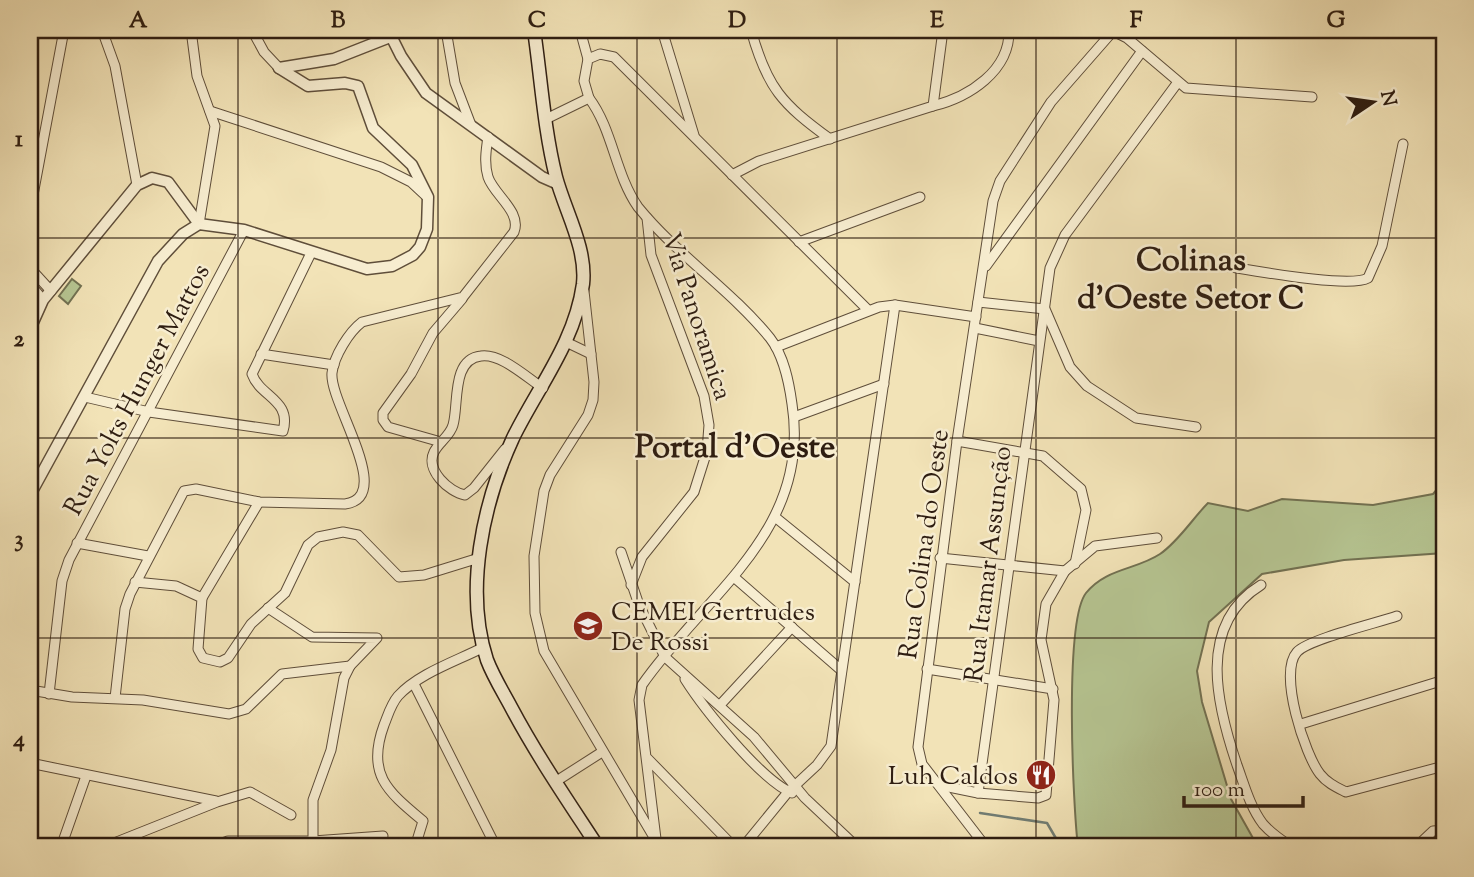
<svg xmlns="http://www.w3.org/2000/svg" width="1474" height="877" font-family="'Sorts Mill Goudy',serif">
  <rect width="100%" height="100%" fill="#f2e3b7"/>
  <filter id="stains"><feTurbulence type="fractalNoise" baseFrequency=".00286" numOctaves="4"/><feColorMatrix values="0 0 0 0 .2 0 0 0 0 .09 0 0 0 0 .02 0 0 0 .5 -.17"/></filter>
  <radialGradient id="worn" r=".72"><stop offset=".6" stop-color="#630" stop-opacity="0"/><stop offset="1" stop-color="#630" stop-opacity=".3"/></radialGradient>
  <g fill="#b6c592" stroke="#727152" stroke-width="2">
    <polygon points="72,279 81,286 68,304 59,296"/>
    <path d="M 1444,481 L 1444,553 L 1344,560 L 1262,574 L 1209,622 L 1197,671 L 1202,702 L 1231,799 L 1258,847 L 1078,847 C 1073,805 1064,621 1086,593 C 1106,568 1136,570 1160,554 C 1178,542 1193,518 1208,503 L 1248,511 L 1282,499 L 1373,505 L 1433,494 Z"/>
  </g>
  <g fill="none" stroke-linecap="round" stroke-linejoin="round">
    <polyline stroke="#717d74" stroke-width="2.5" points="980,813 1047,823 1061,847"/>
    <g stroke="#5f4e3a" stroke-width="11">
      <g id="minor">
        <polyline points="102,30 115,66 137,185"/>
        <polyline points="191,30 197,76 215,126 199,224"/>
        <polyline points="252,30 264,52 279,68"/>
        <polyline points="446,30 455,83 471,125"/>
        <polyline points="580,30 588,59"/>
        <polyline points="662,30 694,135"/>
        <path d="M 751,30 C 767,88 782,104 830,139"/>
        <polyline points="1113,31 1127,38 1186,88 1312,97"/>
        <polyline points="589,98 584,81 588,59 600,54 614,57 867,309"/>
        <path d="M 933,106 C 969,97 1010,71 1009,30"/>
        <polyline points="210,111 381,167 411,182 426,196"/>
        <path d="M 546,119 L 589,98 C 613,130 615,174 638,207 C 677,255 731,290 770,338 C 784,356 789,382 792,404 C 812,531 705,594 642,685 L 639,700 L 657,847"/>
        <polyline points="732,175 759,161 933,106 943,30"/>
        <polyline points="30,211 64,30"/>
        <polyline points="799,242 920,197"/>
        <path d="M 1218,265 C 1246,269 1349,289 1368,278 L 1382,246 L 1403,144"/>
        <polyline points="986,266 1142,51"/>
        <polyline points="30,268 51,291"/>
        <polyline points="30,284 43,300"/>
        <polyline points="584,291 594,382 593,400 588,415 550,475 544,491 534,556 535,613 544,651 655,839"/>
        <polyline points="978,302 1045,309 1070,367 1087,386 1136,418 1196,427"/>
        <polyline points="975,328 1039,341"/>
        <polyline points="566,342 591,354"/>
        <polyline points="776,347 879,307 895,305 976,317"/>
        <polyline points="261,354 334,365"/>
        <path d="M 85,397 L 149,412 L 283,431 C 292,400 260,397 252,374 L 311,253"/>
        <polyline points="794,417 884,384"/>
        <polyline points="957,441 1043,456 1081,489 1086,510 1075,564"/>
        <polyline points="441,442 388,427 383,420 383,413 411,374 433,333 462,299"/>
        <path d="M 505,449 L 474,488 L 465,495 C 449,492 425,470 434,452 C 439,442 450,436 453,425 C 459,405 451,359 481,356 C 501,353 527,378 543,388"/>
        <polyline points="775,517 855,582"/>
        <polyline points="77,543 148,556"/>
        <polyline points="621,552 639,605 665,657 754,737 805,798 857,847"/>
        <polyline points="940,558 1065,571"/>
        <polyline points="735,578 841,670"/>
        <polyline points="135,582 176,586 202,598 198,649 203,658 220,662 228,658 251,624 285,593 308,545 318,537 343,532 358,535 399,577 424,575 479,558"/>
        <polyline points="631,585 642,557 694,492 707,451 709,425 704,396 651,255 647,218"/>
        <path d="M 1261,585 C 1196,625 1217,706 1237,765 C 1244,784 1250,807 1263,824 C 1271,833 1281,840 1292,847"/>
        <polyline points="202,598 259,502"/>
        <polyline points="268,608 312,637 377,638 350,666 344,678 331,750 313,800 313,841"/>
        <path d="M 1397,616 C 1377,623 1309,639 1297,652 C 1278,673 1305,755 1320,774 C 1327,783 1336,787 1346,792 L 1444,766"/>
        <polyline points="927,669 1053,689"/>
        <path d="M 685,679 C 704,709 761,780 792,793"/>
        <polyline points="414,684 496,847"/>
        <polyline points="30,690 72,697 143,700 229,714 246,709 282,674 350,666"/>
        <polyline points="49,694 62,581 69,560 244,230"/>
        <path d="M 115,698 L 125,609 L 130,594 L 184,491 L 196,489 L 259,502 L 345,504 C 396,497 329,403 332,373 C 334,356 349,332 362,322 L 463,297 L 514,232 C 522,212 494,195 488,177 C 484,164 486,150 488,137"/>
        <polyline points="720,705 792,627"/>
        <polyline points="1301,724 1444,680"/>
        <polyline points="648,759 734,847"/>
        <polyline points="30,763 216,801"/>
        <polyline points="555,782 602,752"/>
        <polyline points="939,785 978,793 1038,798 1046,795 1054,700 1041,640 1046,604 1065,571 1095,546 1157,538"/>
        <polyline points="978,793 1050,268 1065,235 1178,82"/>
        <polyline points="61,847 86,776"/>
        <polyline points="104,847 217,802 250,792 291,815"/>
        <polyline points="212,847 228,841 313,841 383,836"/>
        <path d="M 415,847 L 423,821 C 387,791 366,774 384,725 C 388,715 391,704 398,696 C 419,673 457,661 484,647"/>
        <polyline points="743,847 788,792 817,765 831,746 895,305"/>
        <polyline points="986,847 922,764 918,747 957,441 993,201 1000,181 1051,102 1114,30"/>
        <polyline points="1416,847 1433,831 1444,830"/>
      </g>
    </g>
    <g stroke="#5f4e3a" stroke-width="13">
      <g id="tertiary">
        <polyline points="388,30 401,56 426,93 542,177 558,184"/>
        <polyline points="279,68 334,59 390,37"/>
        <polyline points="30,329 43,300 137,185 152,178 168,182 199,224"/>
        <polyline points="30,495 158,261 183,234 199,224 244,230 367,269 392,266 413,255 420,247 427,229 428,197 412,165 373,128 358,86 345,83 308,86 279,68"/>
      </g>
    </g>
    <g stroke="#2e1d11" stroke-width="15">
      <path id="secondary" d="M 534,30 C 541,78 544,129 556,177 C 565,211 587,248 583,284 C 575,342 538,387 513,438 C 483,503 464,590 487,660 C 493,676 503,692 511,707 C 537,756 568,801 598,847"/>
    </g>
    <use href="#minor" stroke="#f7edd0" stroke-width="9"/>
    <use href="#tertiary" stroke="#f7edd0" stroke-width="10"/>
    <use href="#secondary" stroke="#f7edd0" stroke-width="12"/>
  </g>
  <path fill="none" stroke="#2e1d11" stroke-width="2" stroke-opacity="0.55" d="M 238,30 L 238,847M 438,30 L 438,847M 637,30 L 637,847M 837,30 L 837,847M 1036,30 L 1036,847M 1236,30 L 1236,847M 30,238 L 1444,238M 30,438 L 1444,438M 30,638 L 1444,638"/>
  <defs>
    <g id="school-disc" transform="scale(1.575)"><circle r="9.5" fill="#8f2418" stroke="#f7edd0"/><path d="M0-5L7-2L0 1L-7-2ZM-4 1L0 2.5L4 1V4Q0 6-4 4Z" fill="#fff"/></g>
    <g id="restaurant-disc" transform="scale(1.575)"><circle r="9.5" fill="#8f2418" stroke="#f7edd0"/><path d="M-5-6h1v4h1v-4h1v4h1v-4h1v5L-1.5 .5V6h-2V.5L-5-1ZM5-6V6H3V1.5H1.5Q1.5-4 5-6Z" fill="#fff"/></g>
  </defs>
  <g fill-rule="evenodd">
    <use href="#school-disc" x="588" y="626"/>
    <use href="#restaurant-disc" x="1041" y="775"/>
  </g>
  <g text-anchor="middle" stroke-width="5" stroke-linejoin="round" paint-order="stroke">
    <g font-size="26" fill="#2e1d11" stroke="#f7edd0">
      <text transform="translate(698 316) rotate(72)" y="9">Via Panoramica</text>
      <text transform="translate(136 389) rotate(-62)" y="9">Rua Yolts Hunger Mattos</text>
      <text transform="translate(923 544) rotate(-82)" y="9">Rua Colina do Oeste</text>
      <text transform="translate(987 564) rotate(-83)" y="9">Rua Itamar Assunção</text>
    </g>
    <g font-size="26" fill="#2e1d11" stroke="#f7edd0" text-anchor="start">
      <text x="611" y="620">CEMEI Gertrudes<tspan x="611" dy="30">De Rossi</tspan></text>
      <text x="1018" y="784" text-anchor="end">Luh Caldos</text>
    </g>
    <g font-size="33" font-weight="bold" fill="#2e1d11" stroke="#f7edd0">
      <text x="1191" y="270">Colinas<tspan x="1191" dy="38">d'Oeste Setor C</tspan></text>
      <text x="735" y="457">Portal d'Oeste</text>
    </g>
  </g>
  <rect width="1474" height="877" fill="none" stroke="#f2e3b7" stroke-width="77"/>
  <g transform="translate(1373 102) rotate(77)" stroke="#f7edd0" stroke-width="5" paint-order="stroke">
  <path d="M0-5L12 26L0 18L-12 26Z" fill="#2e1d11"/>
  <text y="-10" font-size="19" font-weight="bold" text-anchor="middle" fill="#2e1d11">N</text>
  </g>
  <path d="M1184 796v10h119v-10" fill="none" stroke="#2e1d11" stroke-width="3.5"/>
  <text x="1194" y="796" font-size="21" fill="#2e1d11" stroke="#f7edd0" stroke-width="5" paint-order="stroke">100 m</text>
  <rect x="38" y="38" width="1398" height="800" fill="none" stroke="#2e1d11" stroke-width="2.5"/>
  <g font-size="23" text-anchor="middle" font-weight="bold" fill="#2e1d11">
    <text x="138" y="27">A</text>
    <text x="338" y="27">B</text>
    <text x="537" y="27">C</text>
    <text x="737" y="27">D</text>
    <text x="937" y="27">E</text>
    <text x="1136" y="27">F</text>
    <text x="1336" y="27">G</text>
    <text x="19" y="146">1</text>
    <text x="19" y="346">2</text>
    <text x="19" y="546">3</text>
    <text x="19" y="746">4</text>
  </g>
  <rect width="100%" height="100%" filter="url(#stains)"/>
  <rect width="100%" height="100%" fill="url(#worn)"/>
</svg>
